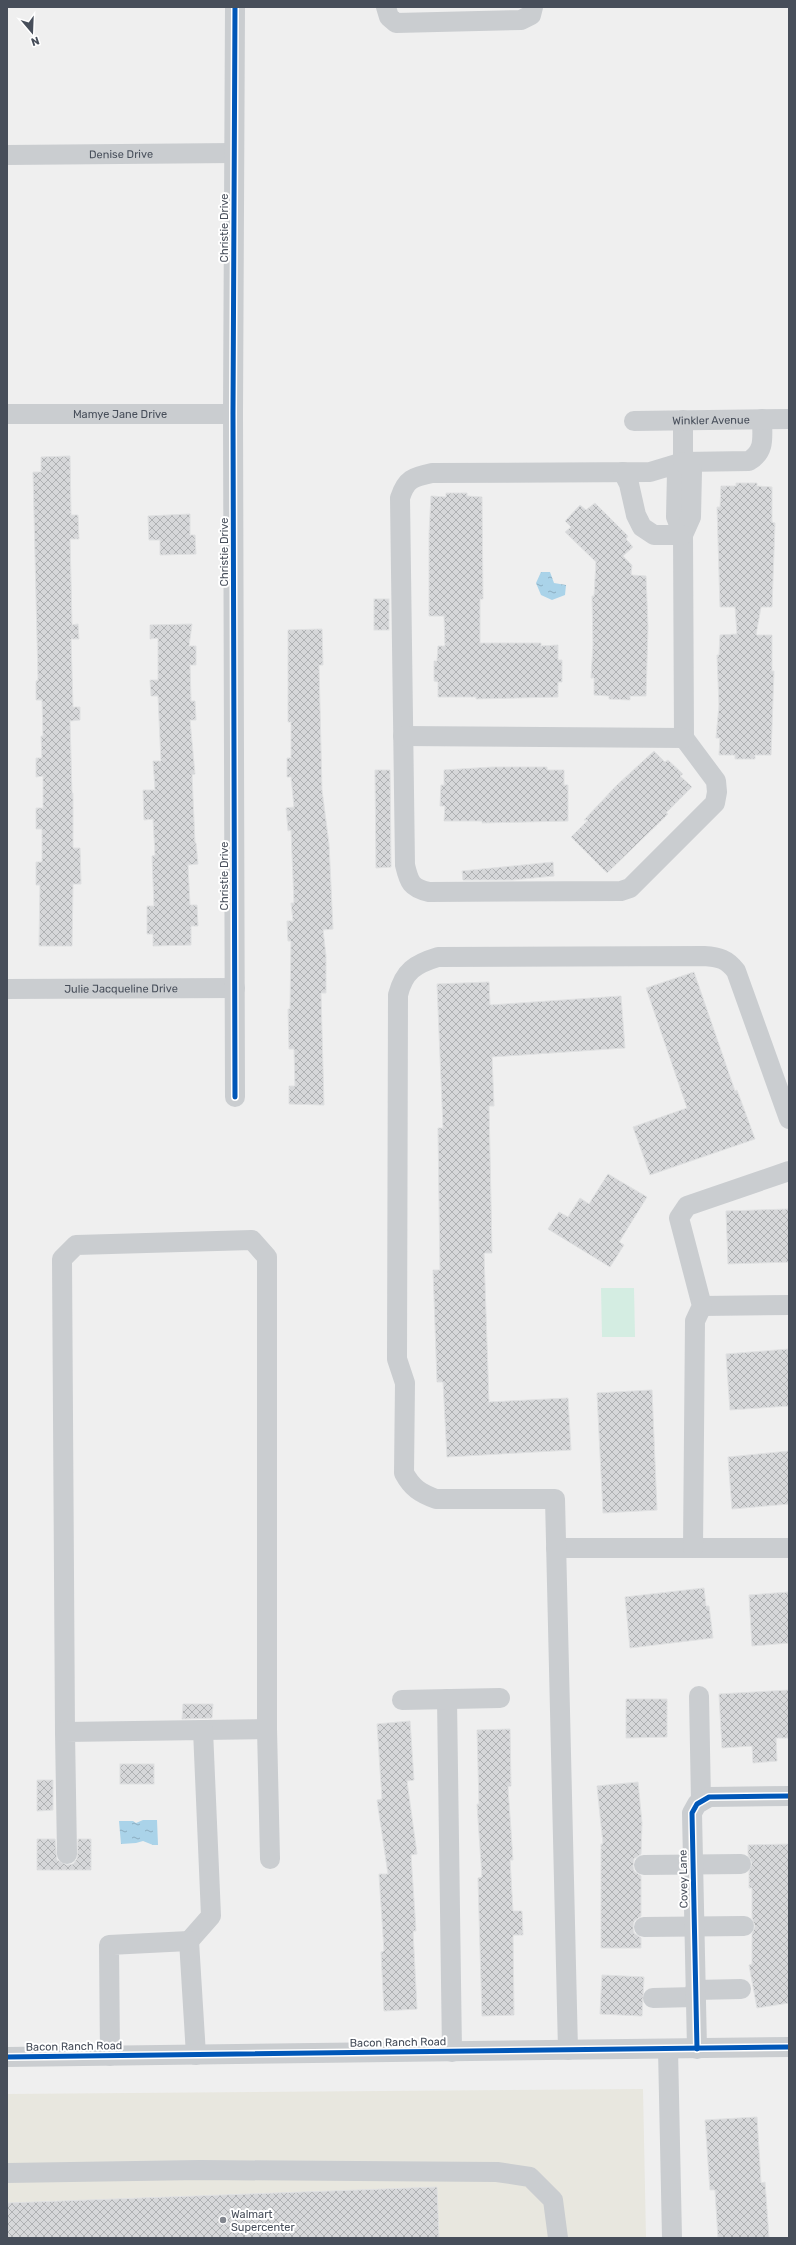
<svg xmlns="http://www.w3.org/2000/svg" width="796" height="2245" font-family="Rubik,sans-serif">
  <defs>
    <pattern id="water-ripples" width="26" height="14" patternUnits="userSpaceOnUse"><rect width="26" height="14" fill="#aad3e9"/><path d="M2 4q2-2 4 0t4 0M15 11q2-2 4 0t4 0" fill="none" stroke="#8cadc0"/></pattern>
    <pattern id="building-cross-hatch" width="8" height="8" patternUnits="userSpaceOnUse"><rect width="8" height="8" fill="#d6d7d9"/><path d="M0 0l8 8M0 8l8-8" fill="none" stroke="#afb1b3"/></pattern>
  </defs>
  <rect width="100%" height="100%" fill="#efefef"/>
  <polygon fill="#e8e7df" points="643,2089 646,2238 7,2238 7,2094"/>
  <polygon fill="#d4ede2" points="601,1288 634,1288 635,1337 602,1337"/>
  <g fill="url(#water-ripples)">
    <polygon points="541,572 550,572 554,583 566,585 565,595 552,600 541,595 536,583"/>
    <polygon points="143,1820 157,1820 158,1845 153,1845 143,1841 136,1843 121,1844 119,1821 133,1821 136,1823"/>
  </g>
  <g fill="url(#building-cross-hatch)" stroke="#e0e1e2">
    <polygon points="70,456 71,515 78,515 79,539 70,539 72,625 78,624 79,639 71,639 73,707 80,707 80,720 70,721 72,793 73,793 73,848 80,848 81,884 73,884 72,946 39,946 40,885 36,885 36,862 42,862 42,829 36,829 36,808 43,808 43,776 36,777 36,758 42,758 41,736 43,736 42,700 36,700 36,681 38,680 33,472 41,472 41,457"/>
    <polygon points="736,483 757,483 757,486 772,487 772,522 775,523 772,607 761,607 756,635 772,635 772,671 774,671 771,755 755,755 755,759 735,759 735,755 719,755 720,738 716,738 719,705 717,655 719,655 720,635 737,634 735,607 720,607 717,507 720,507 721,486 736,486"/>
    <polygon points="446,493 467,493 467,496 482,497 483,599 480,599 480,643 541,643 541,646 558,645 558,660 562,660 562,682 558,682 558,697 476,699 476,697 438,697 438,682 434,681 434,661 437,661 438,646 445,646 444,616 429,616 429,534 431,496 446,497"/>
    <polygon points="595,503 628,536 626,539 633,547 623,556 632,565 631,575 646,576 648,627 646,696 630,696 630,700 609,699 609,696 594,695 594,678 591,678 593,645 592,596 594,596 596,562 565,532 571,527 565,521 580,505 586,510"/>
    <polygon points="190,514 190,535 195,535 196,554 160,555 160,540 149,540 148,516"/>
    <rect x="374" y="599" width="15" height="31"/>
    <polygon points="192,624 189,646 196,646 196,665 190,665 191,701 195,701 196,720 190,720 195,774 192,775 195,843 196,843 198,864 188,865 190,905 197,905 198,926 191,926 191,945 153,946 153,934 147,934 147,906 154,906 152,856 155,855 153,819 144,820 143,790 155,790 153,761 161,761 158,696 151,696 150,680 158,680 158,638 150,639 150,625"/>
    <polygon points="322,629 323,665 319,665 322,790 329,844 333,929 323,930 326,956 326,993 321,993 324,1105 289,1104 289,1086 295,1086 294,1049 289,1049 288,1009 290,1009 291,941 288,941 287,921 293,921 291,903 294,903 291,830 288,831 286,808 294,807 291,777 287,777 287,758 291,758 291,722 288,722 288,630"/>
    <polygon points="654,751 665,762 668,760 683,774 680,776 692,787 666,813 668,814 607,873 571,837 588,820 584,820 617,785"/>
    <polygon points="493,767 547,767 547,770 564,770 564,785 568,785 568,821 482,823 482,821 444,821 445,806 440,806 441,785 444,785 444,770"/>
    <polygon points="375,770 390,770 391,867 376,868"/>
    <polygon points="553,862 554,876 512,880 463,880 462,871"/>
    <polygon points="694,972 735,1091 737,1090 755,1139 650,1175 633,1127 687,1108 646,988"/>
    <polygon points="489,982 490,1005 621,996 625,1048 492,1057 494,1106 489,1106 492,1253 484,1253 489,1402 568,1398 571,1450 447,1457 443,1382 437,1382 433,1270 440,1270 438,1128 443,1128 437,984"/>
    <polygon points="608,1174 647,1197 619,1242 624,1245 610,1267 548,1229 559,1212 568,1217 580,1198 589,1204"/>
    <polygon points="789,1209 789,1262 728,1264 726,1211"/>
    <polygon points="789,1349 789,1406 730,1410 726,1354"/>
    <polygon points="652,1390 657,1510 603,1513 597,1393"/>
    <polygon points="789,1451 789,1504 732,1509 728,1457"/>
    <polygon points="704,1588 706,1606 709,1606 713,1638 630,1648 625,1597"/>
    <polygon points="789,1592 789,1643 752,1646 749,1595"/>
    <polygon points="789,1690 789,1738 776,1738 777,1761 753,1763 752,1746 722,1748 719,1694"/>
    <polygon points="626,1699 667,1699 667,1737 626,1738"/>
    <polygon points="183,1704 213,1704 212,1718 182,1719"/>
    <polygon points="410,1721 414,1780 407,1781 417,1854 411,1855 416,1931 413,1931 417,2009 384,2011 381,1952 384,1951 379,1874 388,1874 377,1800 382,1799 377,1724"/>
    <polygon points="510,1729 511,1786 508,1787 513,1860 510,1860 513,1911 522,1911 523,1935 513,1935 514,2015 482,2016 478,1878 482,1877 477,1804 479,1804 477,1730"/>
    <rect x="120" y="1764" width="34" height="20"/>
    <polygon points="37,1780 53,1780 53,1810 37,1811"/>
    <polygon points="638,1782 642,1823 641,1854 634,1859 633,1866 634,1871 641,1876 641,1916 634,1921 633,1928 634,1933 641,1938 641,1948 601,1948 601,1844 603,1844 597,1786"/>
    <polygon points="37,1839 55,1839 57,1860 67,1865 73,1864 77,1859 78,1839 91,1839 91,1870 37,1870"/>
    <polygon points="789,1844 789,2003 757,2008 749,1965 752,1964 752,1934 755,1926 752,1918 752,1888 749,1888 749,1872 752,1863 748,1855 748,1845"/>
    <polygon points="602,1975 644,1977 642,2016 600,2014"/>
    <polygon points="757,2117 761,2183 765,2182 769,2238 718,2238 715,2190 710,2190 705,2120"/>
    <polygon points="437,2187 439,2238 7,2238 7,2203"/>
  </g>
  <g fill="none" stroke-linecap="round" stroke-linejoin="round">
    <g stroke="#cacdd0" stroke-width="20">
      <polyline points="386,7 389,17 396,23 521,20 531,15 533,7"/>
      <path id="s1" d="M 7,155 L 234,153"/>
      <path id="s2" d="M 7,414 L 233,414"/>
      <path d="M 683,420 L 683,462 L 677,472 L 676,517 L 683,535 L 684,738 L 716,781 L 717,792 L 715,803 L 630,888 L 621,891 L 429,892 C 411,888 409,882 405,865 L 400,498 C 406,479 413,477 432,473 L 650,472 L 683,462 L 749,461 C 766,451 762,436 762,419"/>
      <path id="s3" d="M 634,421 L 789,419"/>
      <polyline points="683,462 692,471 691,517 683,535"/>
      <polyline points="623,472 629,484 636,515 642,527 654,535 683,535"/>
      <polyline points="403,736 684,738"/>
      <path id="s4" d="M 7,989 L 235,988"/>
      <polyline points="235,1097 233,414 235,7"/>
      <polyline points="702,1306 789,1305"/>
      <polyline points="556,1548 789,1548"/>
      <polyline points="693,1548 695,1321 702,1306 679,1218 687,1206 789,1171"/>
      <polyline points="699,1696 701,1801"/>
      <polyline points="447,1699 452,2052"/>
      <polyline points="402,1700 500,1698"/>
      <polyline points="203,1730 267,1729"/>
      <polyline points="65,1732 62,1259 76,1245 252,1240 267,1257 267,1729 270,1859"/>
      <polyline points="67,1854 65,1732 203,1730 211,1916 189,1941"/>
      <polyline points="644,1865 741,1864"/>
      <polyline points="644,1927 744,1926"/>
      <polyline points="695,1990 741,1989"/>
      <polyline points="653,1998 695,1997"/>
      <polyline points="668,2049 672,2238"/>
      <polyline points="697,2049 692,1813 697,1804 709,1797 789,1796"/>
      <path d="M 568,2050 L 555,1499 L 436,1499 C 420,1493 412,1488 404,1473 L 405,1383 L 397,1359 L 398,995 C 404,971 415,964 438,957 L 704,956 C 719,957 727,959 736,971 L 789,1119"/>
      <polyline points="110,2056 109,1945 189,1941 196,2055"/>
      <polyline points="7,2057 789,2047"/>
      <polyline points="7,2173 200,2170 497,2172 530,2177 553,2200 558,2238"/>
    </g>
    <g stroke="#fff" stroke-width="8">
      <g id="cycleway">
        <polyline points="235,1097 233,414 235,7"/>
        <polyline points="697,2049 692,1813 697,1804 709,1797 789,1796"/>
        <polyline points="7,2057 789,2047"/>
      </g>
    </g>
    <use href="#cycleway" stroke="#0057b8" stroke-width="5"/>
  </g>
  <circle fill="#82868e" stroke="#fff" stroke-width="1.5" cx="223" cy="2220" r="4"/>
  <g text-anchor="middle" stroke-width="4" stroke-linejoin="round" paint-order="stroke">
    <g font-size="11" fill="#474e5a" stroke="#fff">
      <text dy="4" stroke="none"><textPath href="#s1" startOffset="114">Denise Drive</textPath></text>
      <text transform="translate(224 228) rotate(-90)" y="4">Christie Drive</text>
      <text dy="4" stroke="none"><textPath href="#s2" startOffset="113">Mamye Jane Drive</textPath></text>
      <text dy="4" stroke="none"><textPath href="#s3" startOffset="77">Winkler Avenue</textPath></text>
      <text transform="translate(224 552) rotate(-90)" y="4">Christie Drive</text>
      <text transform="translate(224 876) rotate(-90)" y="4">Christie Drive</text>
      <text dy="4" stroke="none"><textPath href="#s4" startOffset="114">Julie Jacqueline Drive</textPath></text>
      <text transform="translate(683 1879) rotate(-91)" y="4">Covey Lane</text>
      <text transform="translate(398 2042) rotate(-1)" y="4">Bacon Ranch Road</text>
      <text transform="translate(74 2046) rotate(-1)" y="4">Bacon Ranch Road</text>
    </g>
    <g font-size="11" fill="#474e5a" stroke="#fff" text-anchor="start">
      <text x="231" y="2218">Walmart<tspan x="231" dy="13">Supercenter</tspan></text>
    </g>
  </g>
  <rect width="796" height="2245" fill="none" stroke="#474e5a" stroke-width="16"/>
  <g transform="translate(32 32) rotate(161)" stroke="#ffffff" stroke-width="3" paint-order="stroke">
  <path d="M0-3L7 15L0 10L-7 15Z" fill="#474e5a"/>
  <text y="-6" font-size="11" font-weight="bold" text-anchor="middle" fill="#474e5a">N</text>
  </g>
</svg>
